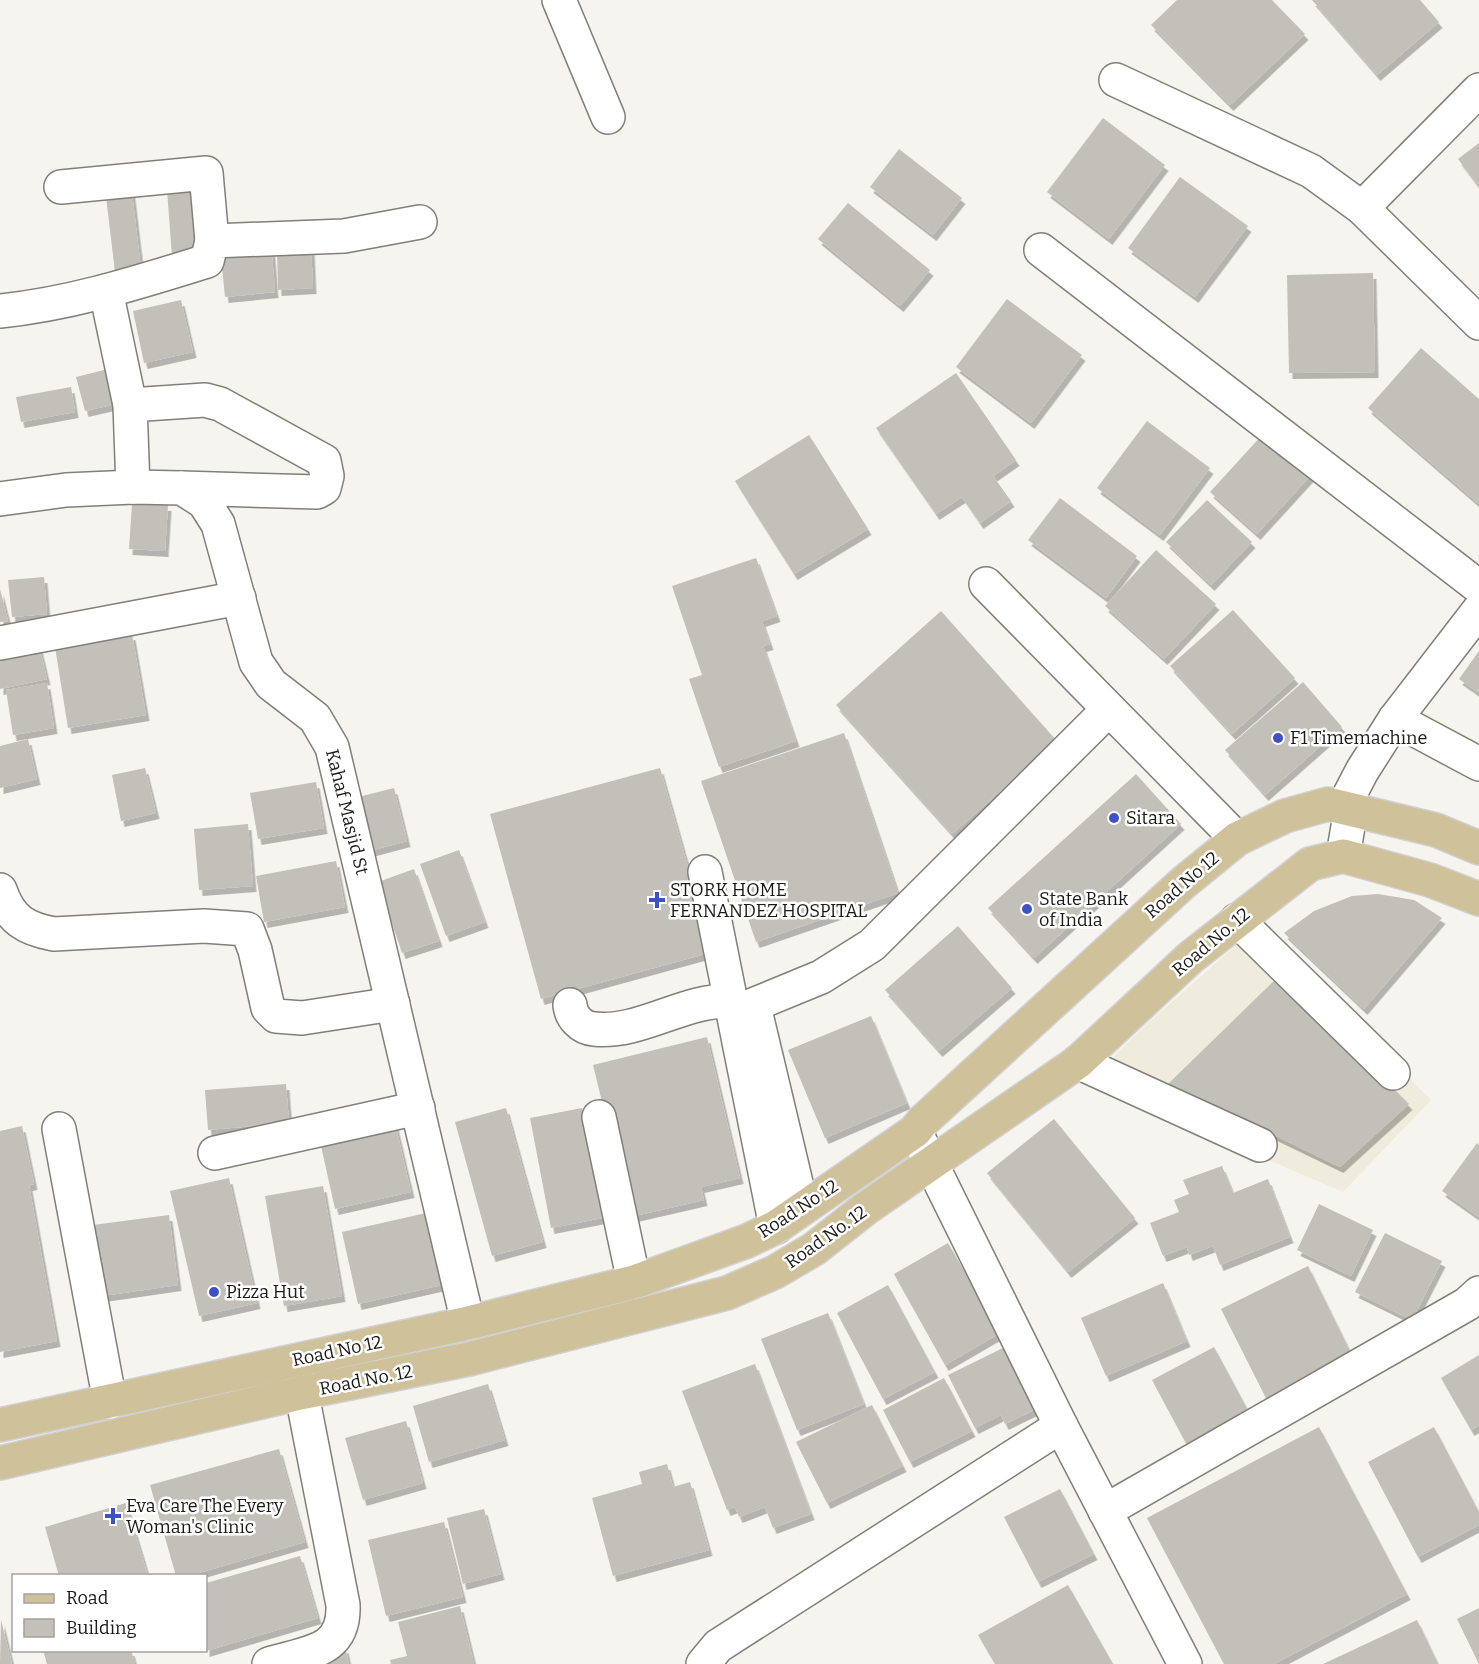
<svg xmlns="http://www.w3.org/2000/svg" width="1479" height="1664" font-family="Bitter,serif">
  <defs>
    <filter id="shadow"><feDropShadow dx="3.5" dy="6" stdDeviation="0" flood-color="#0004"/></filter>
  </defs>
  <rect width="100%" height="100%" fill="#f6f4ee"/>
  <polygon fill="#efebdd" points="1259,925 1431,1100 1343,1192 1087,1082 1148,1023"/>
  <g fill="#c2c0b9" filter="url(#shadow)">
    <polygon points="1177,0 1272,0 1305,34 1230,105 1151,25"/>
    <polygon points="1312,0 1420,0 1439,22 1377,75"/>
    <polygon points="1103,118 1165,165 1109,239 1047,192"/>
    <polygon points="1479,143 1479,187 1458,159"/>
    <polygon points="899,149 962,198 933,235 870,187"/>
    <polygon points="1180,177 1248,226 1195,297 1128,248"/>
    <polygon points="131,185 141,269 115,272 105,188"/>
    <polygon points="201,186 207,253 172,256 167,190"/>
    <polygon points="848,203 930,270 900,306 818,239"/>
    <polygon points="271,242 275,292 225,297 220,247"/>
    <polygon points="311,245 313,288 278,290 277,247"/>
    <polygon points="1373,273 1375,372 1289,373 1287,275"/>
    <polygon points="1007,299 1082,355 1031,423 956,367"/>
    <polygon points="181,300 193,352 144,363 133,311"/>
    <polygon points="1421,348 1479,399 1479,504 1368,408"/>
    <polygon points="116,367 124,402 85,411 76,377"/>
    <polygon points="956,373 1016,460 993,476 1011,501 980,523 962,497 936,514 876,428"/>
    <polygon points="71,387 75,412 21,422 16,397"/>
    <polygon points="1147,421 1210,468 1160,535 1097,488"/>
    <polygon points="1263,434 1310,476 1257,534 1210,492"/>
    <polygon points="809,435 868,529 794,574 735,481"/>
    <polygon points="1060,498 1137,556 1106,598 1028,540"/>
    <polygon points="1207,500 1252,542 1211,585 1166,542"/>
    <polygon points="132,504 168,505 165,551 129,549"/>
    <polygon points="1156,550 1216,604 1164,659 1105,606"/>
    <polygon points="756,558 777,616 762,621 770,644 763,646 796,741 719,767 689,679 702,675 672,586"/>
    <polygon points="44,577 47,614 12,617 8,580"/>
    <polygon points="0,589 8,621 0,622"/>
    <polygon points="1233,610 1295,678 1232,734 1170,666"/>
    <polygon points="941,611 1057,741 952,834 836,705"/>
    <polygon points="132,634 146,715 68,728 55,647"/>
    <polygon points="39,646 47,679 0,689 0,655"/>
    <polygon points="1479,651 1479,693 1459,679"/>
    <polygon points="1303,682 1342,727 1265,795 1225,750"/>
    <polygon points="47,683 54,728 13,735 6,690"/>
    <polygon points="844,733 898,893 756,942 701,781"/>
    <polygon points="28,739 37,779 0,788 0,746"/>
    <polygon points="145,768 156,813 121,821 112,775"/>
    <polygon points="660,768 712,952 541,999 490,814"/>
    <polygon points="1136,774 1181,824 1034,958 988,908"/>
    <polygon points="316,782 324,828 258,839 250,793"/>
    <polygon points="394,788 407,841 362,853 350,799"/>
    <polygon points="248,824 253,886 199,890 194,829"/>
    <polygon points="459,850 485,922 446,936 420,864"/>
    <polygon points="336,861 345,907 264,922 256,876"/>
    <polygon points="414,869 439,941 402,953 378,882"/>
    <polygon points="1378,894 1414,900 1442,918 1364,1009 1284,933 1314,911 1352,896"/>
    <polygon points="958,926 1012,988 939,1051 885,990"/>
    <polygon points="1280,975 1409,1104 1340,1167 1168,1084"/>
    <polygon points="871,1016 907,1103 825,1138 788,1050"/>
    <polygon points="707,1037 740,1178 701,1187 704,1200 630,1217 593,1065"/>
    <polygon points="286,1084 289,1123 208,1130 205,1090"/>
    <polygon points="506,1108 543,1242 492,1256 455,1122"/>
    <polygon points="582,1108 602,1218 551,1228 530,1118"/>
    <polygon points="394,1119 411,1192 335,1209 319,1137"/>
    <polygon points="1054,1119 1135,1218 1068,1272 987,1173"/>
    <polygon points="22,1126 34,1184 29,1185 57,1341 0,1352 0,1131"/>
    <polygon points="1477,1143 1479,1145 1479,1217 1442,1191"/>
    <polygon points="1222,1166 1233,1193 1268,1179 1290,1237 1220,1265 1213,1246 1189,1255 1187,1247 1163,1256 1150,1223 1179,1212 1174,1200 1189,1194 1183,1180"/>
    <polygon points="229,1178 257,1303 199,1316 170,1191"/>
    <polygon points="323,1186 342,1296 284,1306 265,1196"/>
    <polygon points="1319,1204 1373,1230 1351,1276 1297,1250"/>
    <polygon points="426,1213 442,1285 358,1304 342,1232"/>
    <polygon points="169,1215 178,1285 95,1297 85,1226"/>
    <polygon points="1385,1233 1442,1261 1412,1320 1355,1292"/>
    <polygon points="948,1243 1000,1333 945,1365 894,1274"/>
    <polygon points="1308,1266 1353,1357 1267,1400 1221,1309"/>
    <polygon points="1163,1283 1187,1341 1106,1376 1081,1318"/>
    <polygon points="888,1285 935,1372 883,1399 837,1313"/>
    <polygon points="828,1313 864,1404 797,1430 761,1339"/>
    <polygon points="1009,1345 1040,1407 1005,1424 1001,1415 975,1428 948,1375"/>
    <polygon points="1214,1347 1250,1414 1188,1447 1152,1380"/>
    <polygon points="1479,1355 1479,1425 1471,1430 1441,1378"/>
    <polygon points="755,1364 811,1514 773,1528 765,1507 739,1517 735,1507 727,1510 682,1391"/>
    <polygon points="944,1378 972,1431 910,1462 883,1410"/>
    <polygon points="488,1384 505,1440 429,1462 413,1406"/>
    <polygon points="872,1405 903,1466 827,1503 796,1442"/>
    <polygon points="406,1421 423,1483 363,1500 345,1438"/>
    <polygon points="1319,1427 1407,1594 1274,1664 1224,1664 1147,1518"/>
    <polygon points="1434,1427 1479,1512 1479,1525 1418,1557 1368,1462"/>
    <polygon points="279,1449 305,1542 188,1576 176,1576 150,1485"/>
    <polygon points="667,1464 673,1487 690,1482 709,1550 613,1576 592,1498 642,1484 639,1472"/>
    <polygon points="1060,1489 1094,1554 1038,1582 1004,1517"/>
    <polygon points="126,1503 148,1576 59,1576 45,1527"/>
    <polygon points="484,1509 501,1574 463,1584 447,1518"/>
    <polygon points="444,1522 463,1597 386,1616 368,1540"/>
    <polygon points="300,1556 318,1618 206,1651 206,1583"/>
    <polygon points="1068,1585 1113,1664 995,1664 978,1635"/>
    <polygon points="460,1606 474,1664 391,1664 390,1660 407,1656 398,1622"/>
    <polygon points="1479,1608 1479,1664 1457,1619"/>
    <polygon points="1,1620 12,1664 0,1664"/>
    <polygon points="1417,1620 1438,1664 1323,1664"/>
    <polygon points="345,1647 349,1664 305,1664"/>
    <polygon points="43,1650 131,1650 135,1664 47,1664"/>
  </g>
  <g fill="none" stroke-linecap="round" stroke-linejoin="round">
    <g stroke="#817f79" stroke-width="36">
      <g id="minor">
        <polyline points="559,0 608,117"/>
        <polyline points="1116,80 1311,171 1362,208 1479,323"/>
        <polyline points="61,187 206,173 212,241"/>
        <polyline points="1362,208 1479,90"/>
        <polyline points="1041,250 1479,587"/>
        <polyline points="106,291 130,405 133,487"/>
        <path d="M 0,311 C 71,304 139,282 207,261 L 212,241 L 344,236 L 420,222"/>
        <polyline points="130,405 205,400 220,404 324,461 327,476 324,488 317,492 182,488"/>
        <polyline points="0,499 66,490 133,487 182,488 204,502 218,524 256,662 271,684 315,718 332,747 468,1323"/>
        <polyline points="986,584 1237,839"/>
        <polyline points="0,643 239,598"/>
        <polyline points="1395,719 1479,764"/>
        <polyline points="1343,856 1351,809 1349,796 1362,771 1395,719 1479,610"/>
        <polyline points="705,872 776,1227"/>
        <path d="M 0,890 C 10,920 26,929 54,934 L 204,926 L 247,929 L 255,950 L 268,1008 L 276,1016 L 302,1018 L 393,1004"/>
        <polyline points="1237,920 1393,1073"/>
        <path d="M 570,1005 C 571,1017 581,1028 594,1029 C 641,1034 684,999 731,1001"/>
        <polyline points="753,1005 821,977 872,945 1108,710"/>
        <polyline points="754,1006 802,1208"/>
        <polyline points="1078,1062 1260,1145"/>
        <polyline points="599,1117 634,1282"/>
        <polyline points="59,1129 110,1402"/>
        <polyline points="915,1131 1061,1426 1185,1664"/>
        <polyline points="215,1153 418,1108"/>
        <polyline points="1105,1511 1467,1304 1479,1293"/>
        <path d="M 269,1664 C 307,1652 345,1653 343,1605 L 296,1364"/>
        <polyline points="703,1664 718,1646 1061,1426"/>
      </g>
    </g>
    <g stroke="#d1d1d1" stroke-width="36">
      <g id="major">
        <polyline points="0,1425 468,1323 634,1282 747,1241 776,1227 915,1131 923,1121 1183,883 1237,839 1285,816 1328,804 1436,830 1479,848"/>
        <polyline points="0,1463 300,1393 469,1359 727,1293 775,1272 814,1249 865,1209 1078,1062 1191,957 1310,864 1343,856 1430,880 1479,899"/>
      </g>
    </g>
    <use href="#minor" stroke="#fff" stroke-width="33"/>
    <use href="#major" stroke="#cfc199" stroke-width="33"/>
  </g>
  <g fill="#3f52c5" stroke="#fff" stroke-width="2">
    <circle cx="1278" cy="738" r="6"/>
    <circle cx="1114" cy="818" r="6"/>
    <path d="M654 891h6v6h6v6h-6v6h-6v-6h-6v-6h6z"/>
    <circle cx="1027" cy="909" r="6"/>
    <circle cx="214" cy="1292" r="6"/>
    <path d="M110 1507h6v6h6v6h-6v6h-6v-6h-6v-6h6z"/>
  </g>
  <g text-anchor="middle" stroke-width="5" stroke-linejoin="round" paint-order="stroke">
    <g font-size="18" fill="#1a1a17" stroke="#fff" text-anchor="start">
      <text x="1290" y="744">F1 Timemachine</text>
      <text x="1126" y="824">Sitara</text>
      <text x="670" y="896">STORK HOME<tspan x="670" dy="21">FERNANDEZ HOSPITAL</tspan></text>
      <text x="1039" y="905">State Bank<tspan x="1039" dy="21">of India</tspan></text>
      <text x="226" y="1298">Pizza Hut</text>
      <text x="126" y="1512">Eva Care The Every<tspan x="126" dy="21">Woman's Clinic</tspan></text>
    </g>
    <g font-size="18" fill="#1a1a17" stroke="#fff">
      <text transform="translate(347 812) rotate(76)" y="6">Kahaf Masjid St</text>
      <text transform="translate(1182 885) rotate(-41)" y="6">Road No 12</text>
      <text transform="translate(1211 942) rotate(-40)" y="6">Road No. 12</text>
      <text transform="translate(798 1209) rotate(-33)" y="6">Road No 12</text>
      <text transform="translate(826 1237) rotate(-35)" y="6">Road No. 12</text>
      <text transform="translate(337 1351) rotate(-12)" y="6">Road No 12</text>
      <text transform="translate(366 1380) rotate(-11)" y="6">Road No. 12</text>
    </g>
  </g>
  <rect x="12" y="1574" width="195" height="78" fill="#ffffff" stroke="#a3a3a2" stroke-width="1.5"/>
  <rect x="24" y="1594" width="30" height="9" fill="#cfc199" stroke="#a3a3a2" stroke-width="1.5"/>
  <text x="66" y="1604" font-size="18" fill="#1a1a17">Road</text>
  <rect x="24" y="1619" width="30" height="18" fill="#c2c0b9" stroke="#a3a3a2" stroke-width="1.5"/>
  <text x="66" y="1634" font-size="18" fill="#1a1a17">Building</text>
</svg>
